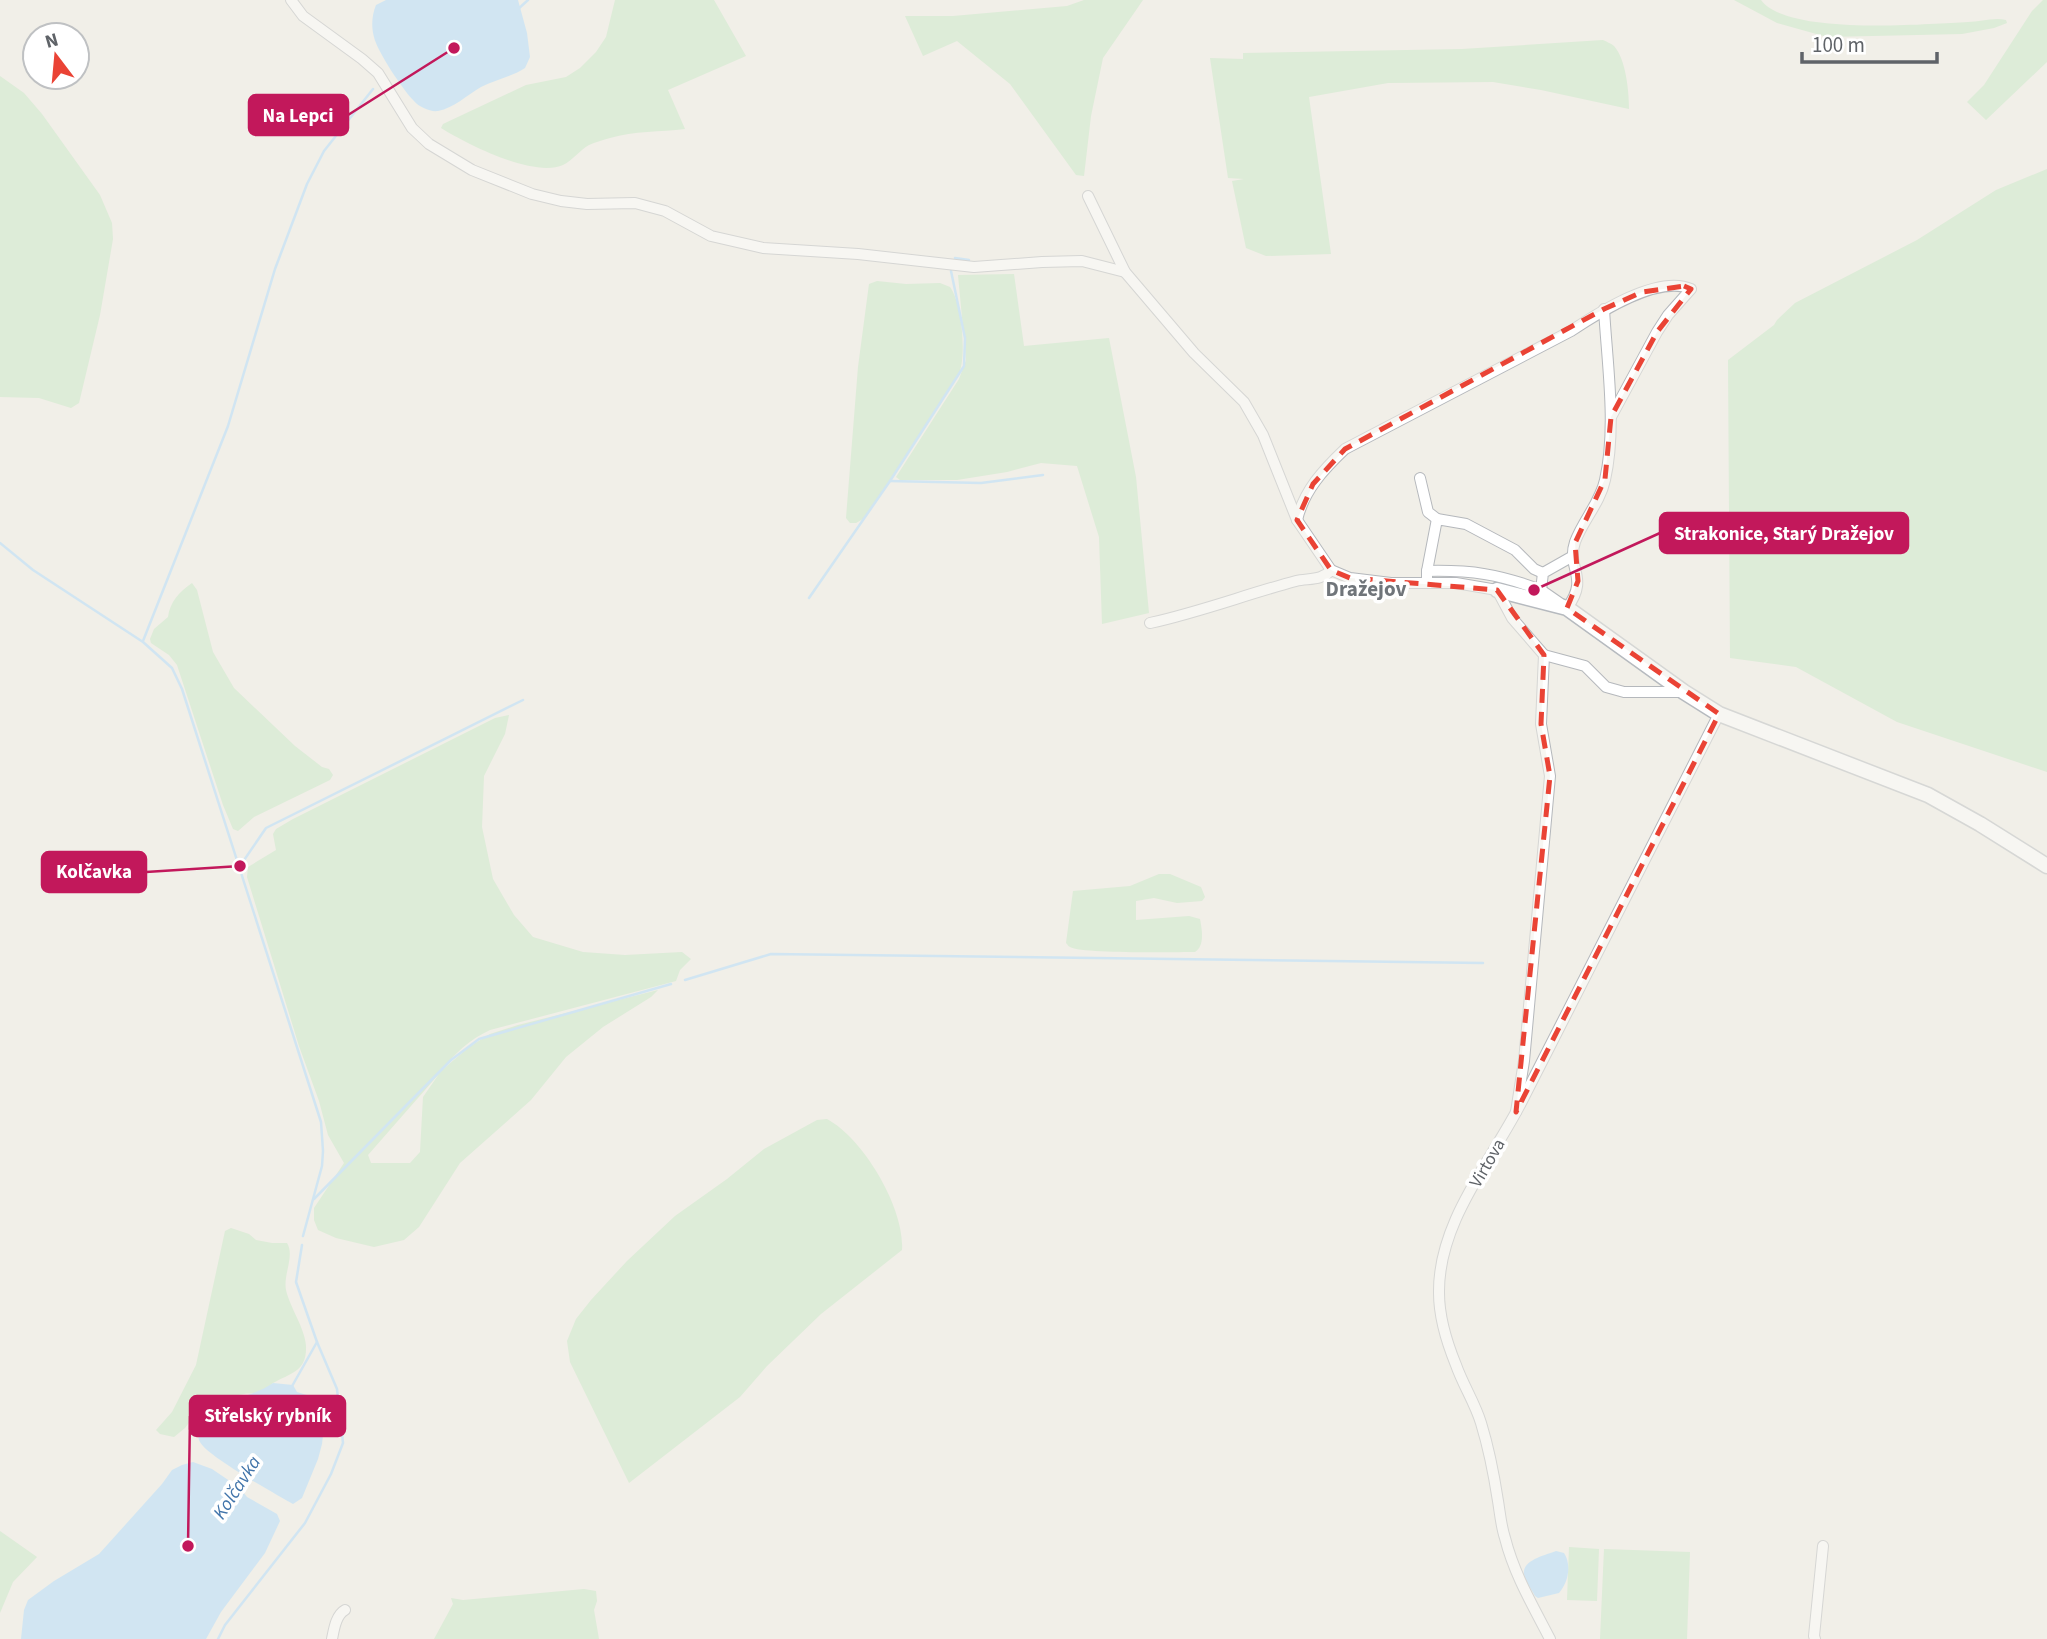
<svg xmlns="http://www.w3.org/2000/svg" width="2047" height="1639" font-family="'Source Sans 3',sans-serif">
  <rect width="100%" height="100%" fill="#f1efe8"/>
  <g fill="#c5e8c5" fill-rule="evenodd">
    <path d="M 615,0 L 714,0 L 746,56 L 668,90 L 685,129 C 660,132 634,131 610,138 C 603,140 595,142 589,145 C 580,150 573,160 563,165 C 533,178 467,144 441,128 L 443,124 L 526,85 L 566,77 L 580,68 L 596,52 L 606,37 Z"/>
    <polygon points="1084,0 1143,0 1103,58 1091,116 1084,176 1076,175 1010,84 957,41 923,56 905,16 953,16 1067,6"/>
    <path d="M 1734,0 L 1761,0 C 1787,36 1925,24 1968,22 C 1980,22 1994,17 2006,20 L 2007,23 L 1994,28 L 1962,34 L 1827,37 L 1777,23 Z"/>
    <polygon points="2043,0 2047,0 2047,62 1986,120 1967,102 1984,85 2032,11"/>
    <path d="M 1603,40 C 1605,41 1612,44 1614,46 C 1626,59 1629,92 1629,109 L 1541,90 L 1493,82 L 1388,83 L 1309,97 L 1331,254 L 1266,256 L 1246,248 L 1232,181 L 1244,179 L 1228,178 L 1210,58 L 1243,59 L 1243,53 L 1462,49 Z"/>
    <polygon points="0,76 24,93 42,114 100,195 112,223 113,239 100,315 79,403 71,408 39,398 0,397"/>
    <polygon points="2047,169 2047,772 1897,722 1796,667 1730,658 1728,360 1774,325 1777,320 1795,303 1917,240 1996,190"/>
    <polygon points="1014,274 1024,346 1109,338 1136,477 1149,613 1102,624 1099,537 1077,466 1041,463 1007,472 957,480 900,480 896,477 959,379 966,360 958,275"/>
    <path d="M 877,281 L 906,284 L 940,283 L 950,287 C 962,303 966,352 960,371 L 893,477 L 863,519 L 856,523 L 850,523 L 846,518 L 858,367 L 869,284 Z"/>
    <path d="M 192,583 L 197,590 L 213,652 L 234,688 L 295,746 L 322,767 L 329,769 L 333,775 L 330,780 L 254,817 L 238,831 L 233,829 L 223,805 L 177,665 L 169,655 L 151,643 L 150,639 L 154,629 L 168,617 C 170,602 179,592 192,583 Z"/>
    <path d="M 509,715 L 505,734 L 484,776 L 482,827 L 493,879 L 514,915 L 533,937 L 583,952 L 625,955 L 682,952 L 691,959 L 680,970 L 676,981 L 490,1030 C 470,1039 454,1054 441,1071 L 469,1047 L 490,1034 L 518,1025 L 658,990 L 651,997 L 603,1027 L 566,1057 L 531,1100 L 460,1163 L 419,1227 L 404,1240 L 374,1247 L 336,1238 L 318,1230 L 314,1220 L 314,1208 L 344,1163 L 328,1135 L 319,1101 L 299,1046 L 247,877 L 248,867 L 276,850 L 273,834 L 276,829 L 293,819 L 495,718 ZM 439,1074 L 423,1097 L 420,1152 L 410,1163 L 371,1163 L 368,1155 Z"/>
    <path d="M 1159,874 L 1170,874 L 1201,887 L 1205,897 L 1202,901 L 1177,903 L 1154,898 L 1136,901 L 1136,920 L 1189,916 L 1200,919 C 1202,930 1205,946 1195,952 C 1176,952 1082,954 1070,947 C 1068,946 1068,945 1066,943 L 1073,891 L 1130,886 Z"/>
    <path d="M 827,1119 C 864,1139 905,1209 902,1250 L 821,1314 L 767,1366 L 740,1397 L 629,1483 L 570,1362 L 567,1341 L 576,1319 L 591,1300 L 627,1261 L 675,1216 L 727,1179 L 764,1149 L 817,1120 Z"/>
    <path d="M 231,1228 L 249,1234 L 256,1240 L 272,1243 L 287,1243 C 295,1256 283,1274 286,1290 C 290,1308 305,1328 306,1346 C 307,1372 290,1373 273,1383 C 269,1386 265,1391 260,1392 C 255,1394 249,1393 244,1394 C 231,1396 220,1400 207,1399 L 185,1428 L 174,1437 L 160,1434 L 156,1430 L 172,1412 L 196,1365 L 225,1231 Z"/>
    <polygon points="0,1531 37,1557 13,1582 0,1613"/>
    <polygon points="1569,1547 1599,1549 1597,1601 1567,1600"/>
    <polygon points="1604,1549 1690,1552 1687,1639 1600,1639"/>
    <polygon points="584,1589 596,1591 597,1601 594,1610 599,1639 434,1639 453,1604 451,1598 463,1600"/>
  </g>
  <g fill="#aadaff">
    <path d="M 386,0 L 518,0 L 527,33 L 530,57 L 525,68 C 511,77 495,80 481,87 C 467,95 454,108 438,111 C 430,112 419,107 414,101 C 403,90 377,51 374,37 C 371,26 372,15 376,5 Z"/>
    <path d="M 273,1383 L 293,1385 L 297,1392 L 313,1397 L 322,1406 L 325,1418 L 322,1444 L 318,1459 L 302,1498 L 293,1504 C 276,1494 208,1457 200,1442 C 195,1434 202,1419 205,1410 L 229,1399 L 231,1402 C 246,1394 259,1393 273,1383 Z"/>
    <polygon points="193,1462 212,1469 240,1488 247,1497 277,1514 280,1521 265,1553 221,1612 206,1639 21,1639 24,1610 28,1600 54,1581 99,1554 162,1484 172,1470 182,1465"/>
    <path d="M 1556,1551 L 1564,1553 C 1572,1565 1568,1583 1559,1593 L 1538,1598 L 1535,1596 C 1532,1590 1525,1581 1524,1574 C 1522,1560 1546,1555 1556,1551 Z"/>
  </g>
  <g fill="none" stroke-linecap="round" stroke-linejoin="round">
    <g stroke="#aadaff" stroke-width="2.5">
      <polyline points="517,10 528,0"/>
      <polyline points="955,258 969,260"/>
      <polyline points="890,481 981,483 1043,475"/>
      <polyline points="0,543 33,570 143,642 172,668 182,689 321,1122 323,1151 322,1166 303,1236"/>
      <polyline points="809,598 890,481 964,366 965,338 951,271"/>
      <polyline points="143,641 228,426 275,269 307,184 324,151 373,89"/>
      <polyline points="240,866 266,828 523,700"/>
      <polyline points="685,980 771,954 1483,963"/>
      <polyline points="314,1199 451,1060 479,1039 671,984"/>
      <polyline points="291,1388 317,1342 296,1282 302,1245"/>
      <polyline points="238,1490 247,1475"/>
      <polyline points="218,1639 225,1625 305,1523 331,1474 343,1443 337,1389 317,1342"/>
    </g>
    <g stroke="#b5b8bc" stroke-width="12">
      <g id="street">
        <polyline points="291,0 303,16 362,59 378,73 412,128 429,144 472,170 532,194 561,201 587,204 635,203 665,211 711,236 763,248 858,254 974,267 1042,262 1082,261 1125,272"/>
        <polyline points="1088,196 1125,272 1194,353 1244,402 1263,435 1297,520 1331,570 1350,578 1391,583 1456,583 1497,590 1512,618 1544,655 1541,724 1550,776 1524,1061 1516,1112"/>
        <polyline points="1420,478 1428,512 1437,519"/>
        <path d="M 1297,520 C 1304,490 1324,469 1345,449 L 1571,331 C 1598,313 1658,274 1691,289 L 1668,315 L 1657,332 L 1611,417"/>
        <path d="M 1427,571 C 1471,570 1499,574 1541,590 L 1543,573 L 1573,556"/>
        <polyline points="1427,582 1427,571 1437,519 1466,524 1515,550 1534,569 1543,573"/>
        <path d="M 1541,590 L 1567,608 C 1590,577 1566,569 1575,542 C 1583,520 1600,503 1605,480 C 1617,427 1607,363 1604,309"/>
        <path d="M 1150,623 C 1200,612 1247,594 1296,581 C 1308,578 1322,581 1331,570"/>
        <polyline points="1544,655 1585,666 1606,687 1624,692 1684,692"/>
        <path d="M 332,1639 C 334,1629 336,1615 345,1610"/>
        <path d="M 1550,1639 C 1533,1606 1514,1574 1505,1538 C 1501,1526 1500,1513 1498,1501 C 1494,1475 1489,1449 1481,1423 C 1475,1403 1463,1385 1456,1365 C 1447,1343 1439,1318 1439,1293 C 1438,1222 1491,1162 1522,1101 C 1588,972 1653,843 1719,714"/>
        <polyline points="1815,1639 1814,1636 1823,1546"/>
      </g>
    </g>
    <g stroke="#b6babf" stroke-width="17">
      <polyline id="secondary" points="1497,590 1567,608 1684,692 1719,714 1928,795 1980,824 2047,866"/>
    </g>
    <use href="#street" stroke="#fff" stroke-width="10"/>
    <use href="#secondary" stroke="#fff" stroke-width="14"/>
  </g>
  <path d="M0 0H2047V1639H0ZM 1684,286 L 1691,289 L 1657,332 L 1611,417 L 1605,479 L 1575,543 L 1578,581 L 1567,608 L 1719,714 L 1516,1112 L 1550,776 L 1541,724 L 1544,655 L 1497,590 L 1350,578 L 1331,570 L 1297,520 L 1313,484 L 1345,449 L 1604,309 L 1642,292 Z" fill="#f1efe8" fill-opacity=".55" fill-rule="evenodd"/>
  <path fill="none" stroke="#ea4335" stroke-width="5" stroke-dasharray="14 9" stroke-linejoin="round" d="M 1684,286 L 1691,289 L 1657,332 L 1611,417 L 1605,479 L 1575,543 L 1578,581 L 1567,608 L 1719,714 L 1516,1112 L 1550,776 L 1541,724 L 1544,655 L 1497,590 L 1350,578 L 1331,570 L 1297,520 L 1313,484 L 1345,449 L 1604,309 L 1642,292 Z"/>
  <g text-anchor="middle" stroke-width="7" stroke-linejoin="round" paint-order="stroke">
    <g font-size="18" fill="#5f6368" stroke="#fff">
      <text transform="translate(1487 1163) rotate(-60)" y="6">Virtova</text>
    </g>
    <g font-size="19" font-style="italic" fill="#4174aa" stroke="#fff">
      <text transform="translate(236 1487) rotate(-57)" y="7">Kolčavka</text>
    </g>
    <g font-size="21" font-weight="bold" fill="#70757a" stroke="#fff">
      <text x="1366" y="596">Dražejov</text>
    </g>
  </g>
  <path fill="none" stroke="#c2185b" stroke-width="2.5" d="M454 48L348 115M1534 590L1660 533M240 866L146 872M188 1546L190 1416"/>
  <g fill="#c2185b" stroke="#fff" stroke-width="2.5">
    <circle cx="454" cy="48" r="7"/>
    <circle cx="1534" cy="590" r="7"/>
    <circle cx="240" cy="866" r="7"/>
    <circle cx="188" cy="1546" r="7"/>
  </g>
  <g fill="#c2185b" stroke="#c2185b" stroke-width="2.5">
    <rect x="249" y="95" width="99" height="40" rx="7"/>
    <rect x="1660" y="513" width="248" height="40" rx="7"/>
    <rect x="42" y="852" width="104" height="40" rx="7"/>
    <rect x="190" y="1396" width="155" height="40" rx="7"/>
  </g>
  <g font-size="19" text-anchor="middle" font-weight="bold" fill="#fff">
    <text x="298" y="122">Na Lepci</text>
    <text x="1784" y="540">Strakonice, Starý Dražejov</text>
    <text x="94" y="878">Kolčavka</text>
    <text x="268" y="1422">Střelský rybník</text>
  </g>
  <g transform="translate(56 56) rotate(344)"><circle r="33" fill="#ffffff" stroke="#bfc1c3" stroke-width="2"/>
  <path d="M0-5L12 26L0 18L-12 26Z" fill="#ea4335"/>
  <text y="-10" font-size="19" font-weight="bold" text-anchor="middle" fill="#5f6368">N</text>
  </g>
  <path d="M1802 52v10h135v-10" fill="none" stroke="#5f6368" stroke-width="3.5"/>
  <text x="1812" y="52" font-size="21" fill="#5f6368" stroke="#ffffff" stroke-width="5" paint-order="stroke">100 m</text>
</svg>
